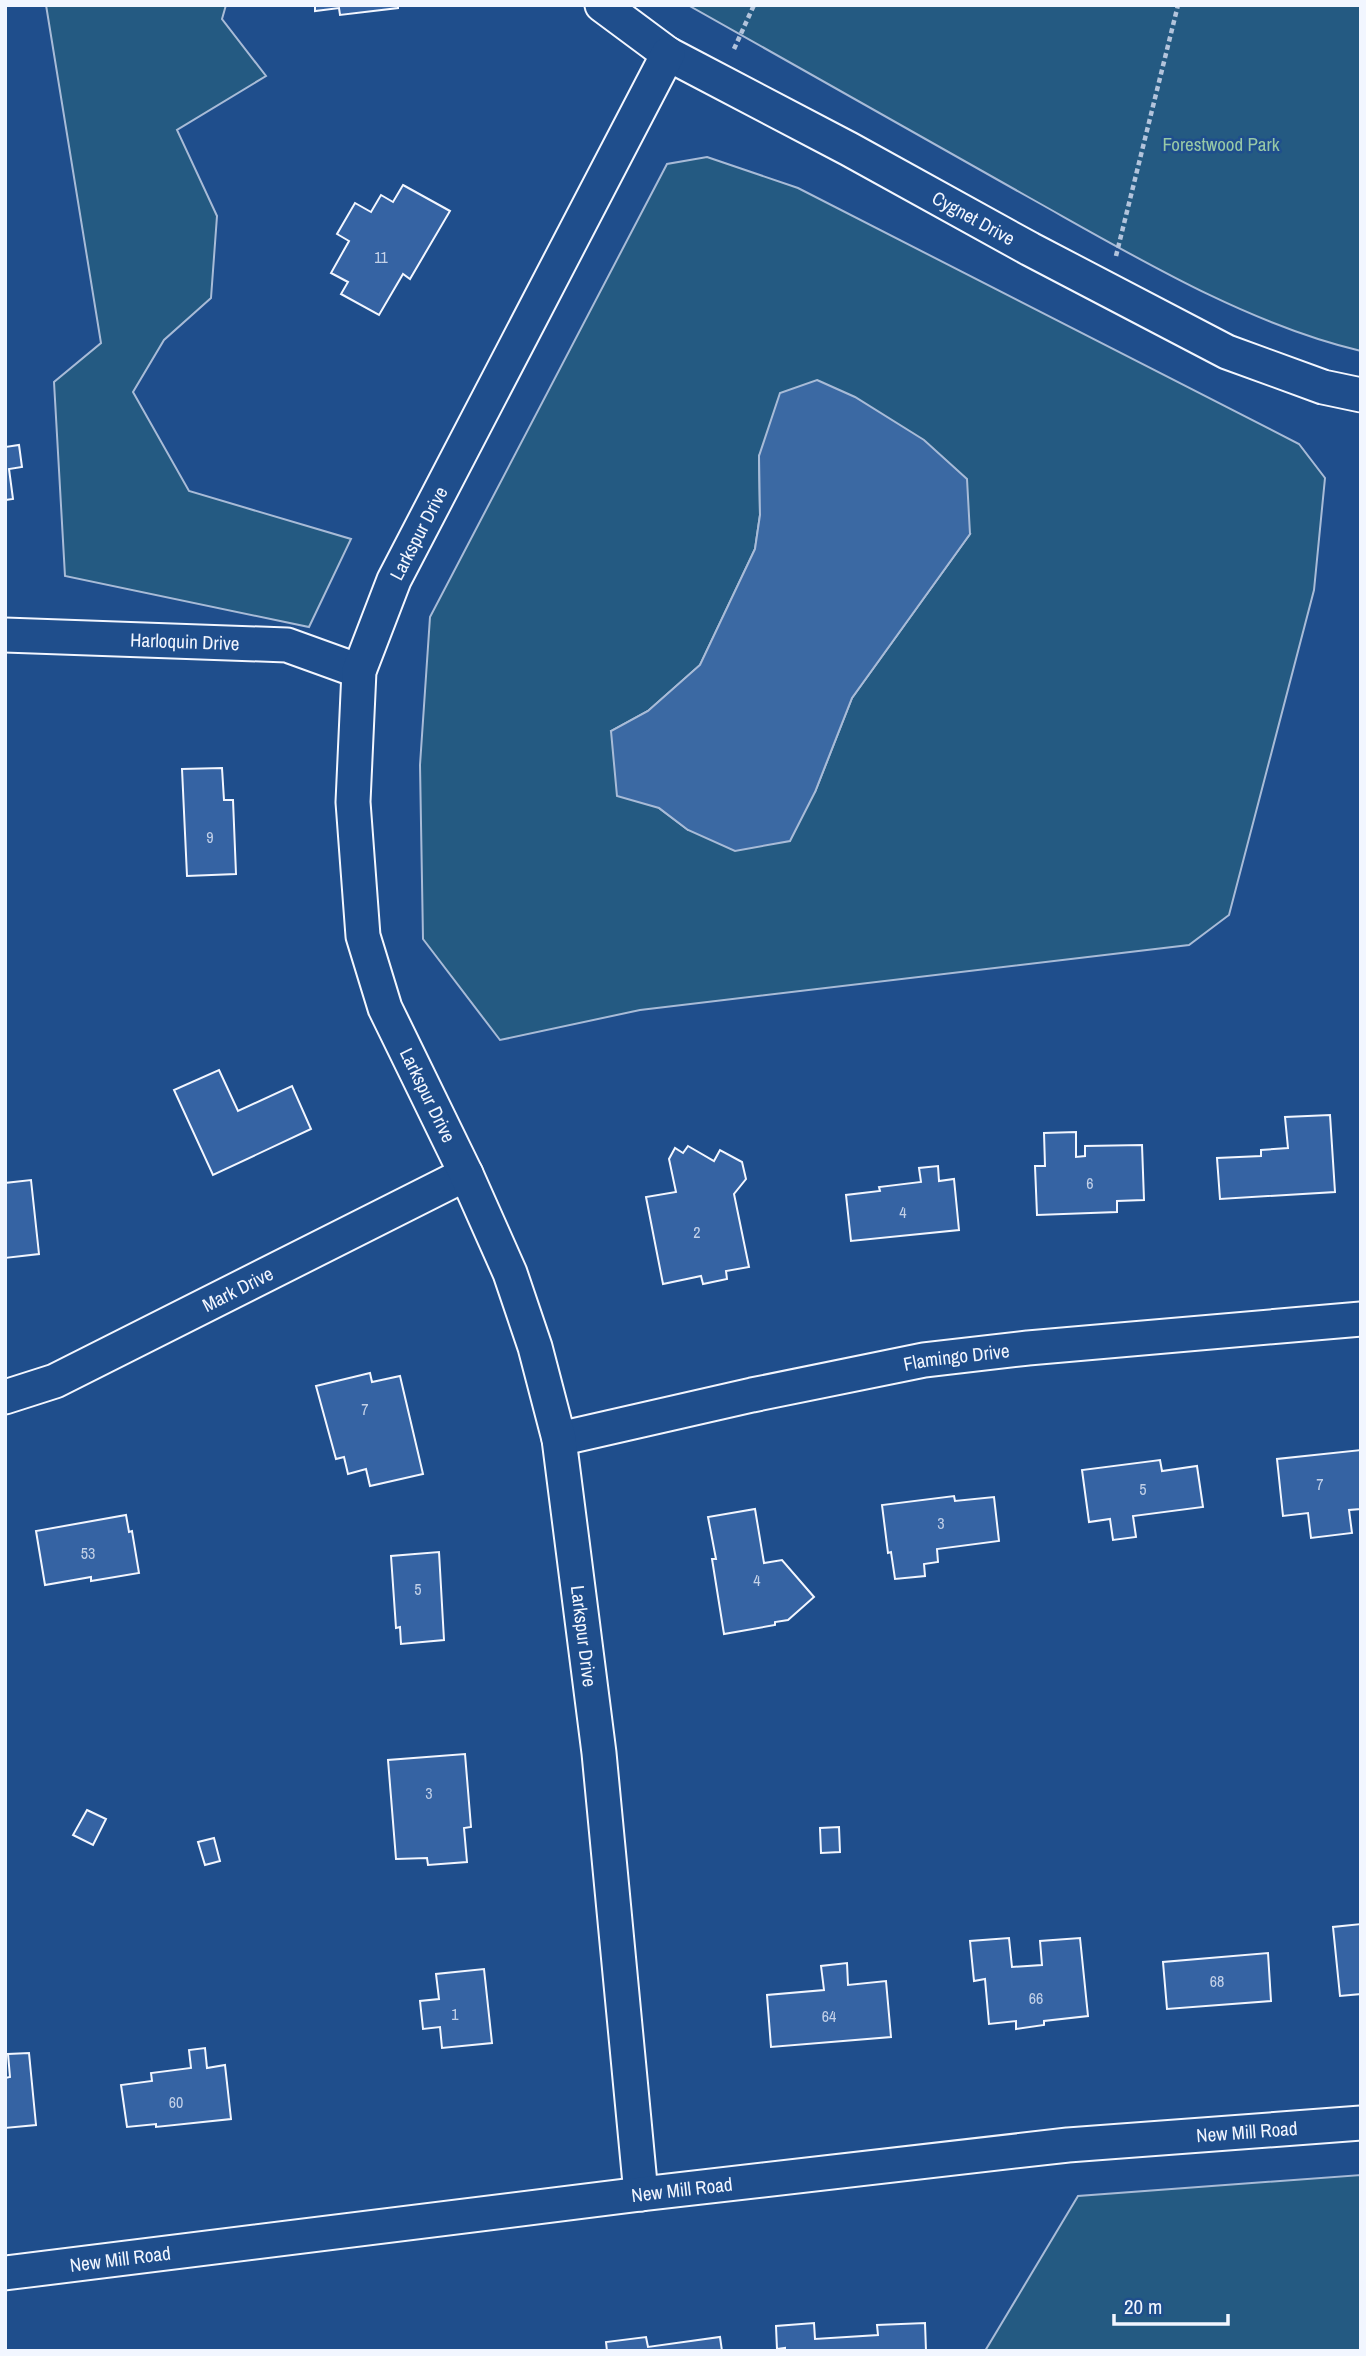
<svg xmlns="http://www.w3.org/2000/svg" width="1366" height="2356" font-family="'Archivo Narrow',sans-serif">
  <rect width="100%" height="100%" fill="#1f4e8c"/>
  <g fill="#245a82" stroke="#a8bbd7" stroke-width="2" fill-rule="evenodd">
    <polygon points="46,5 226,5 222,19 266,76 177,130 217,216 211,298 164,340 133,392 189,491 351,539 309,627 65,576 54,382 101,343"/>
    <path d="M 688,5 L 1361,5 L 1361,351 C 1246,324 1132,255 1030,198 C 916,134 802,70 688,5 Z"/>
    <path d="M 707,157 L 798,188 L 1299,444 L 1325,478 L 1314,590 L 1229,915 L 1189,945 L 640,1010 L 500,1040 L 423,939 L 420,765 L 430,617 L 667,164 ZM 759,456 L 970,534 L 852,698 L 815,792 L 688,830 L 659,808 L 611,731 L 648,711 L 700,665 L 755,549 L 760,515 Z"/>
    <polygon points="1361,2175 1361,2351 985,2351 1078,2196"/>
  </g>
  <polygon fill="#3b69a3" stroke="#a8bbd7" stroke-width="2" points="817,380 855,397 924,440 967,479 970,534 852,698 815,792 790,841 735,851 688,830 659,808 617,796 611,731 648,711 700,665 755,549 760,515 759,456 780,393"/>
  <g fill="#3563a3" stroke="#f2f6ff" stroke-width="2">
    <polygon points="315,5 398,5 398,8 340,15 339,8 315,11"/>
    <polygon points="403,185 450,211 410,279 403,274 379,315 341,294 348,282 331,273 349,241 337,234 355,203 371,212 381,195 393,202"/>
    <polygon points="19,445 22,467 9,469 13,499 5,500 5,447"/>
    <polygon points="222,768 224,800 233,800 236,874 187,876 182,769"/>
    <polygon points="219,1070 238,1111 292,1086 311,1129 213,1175 174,1090"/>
    <polygon points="1330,1115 1335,1192 1220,1199 1217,1158 1261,1156 1261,1150 1288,1148 1285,1117"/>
    <polygon points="1076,1132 1076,1157 1085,1156 1085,1146 1142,1145 1144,1200 1117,1201 1117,1212 1037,1215 1035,1166 1045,1166 1044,1133"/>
    <polygon points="688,1146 714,1161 720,1150 742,1162 746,1179 734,1194 749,1267 726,1271 727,1279 703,1284 701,1276 663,1284 646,1197 676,1192 669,1159 675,1148 683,1153"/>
    <polygon points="938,1166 939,1181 954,1179 959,1230 851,1241 846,1195 880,1191 879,1187 921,1182 919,1168"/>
    <polygon points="31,1180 39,1254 5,1258 5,1183"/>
    <polygon points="370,1373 372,1382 400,1376 423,1474 370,1486 366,1469 348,1474 344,1457 336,1459 316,1386"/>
    <polygon points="1361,1450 1361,1509 1349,1510 1352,1533 1311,1538 1308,1513 1283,1516 1277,1459"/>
    <polygon points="1160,1460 1162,1471 1197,1466 1203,1507 1133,1516 1136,1537 1113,1540 1110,1519 1089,1522 1082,1470"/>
    <polygon points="954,1496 955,1501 994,1497 999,1541 937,1549 938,1562 924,1564 925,1576 895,1579 891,1552 888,1553 882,1505"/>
    <polygon points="755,1509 764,1563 782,1560 814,1597 788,1620 775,1622 775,1625 724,1634 712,1559 716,1559 708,1517"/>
    <polygon points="126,1515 129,1532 132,1531 139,1573 91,1581 91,1577 45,1585 36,1531"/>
    <polygon points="439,1552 444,1640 401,1644 400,1627 396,1628 391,1556"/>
    <polygon points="465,1754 471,1827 464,1828 467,1862 428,1865 427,1858 396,1859 388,1760"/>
    <polygon points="87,1810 106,1819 93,1845 73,1835"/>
    <polygon points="839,1827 840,1852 821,1853 820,1828"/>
    <polygon points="214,1838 220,1861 205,1865 198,1842"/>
    <polygon points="1361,1924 1361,1994 1340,1996 1333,1927"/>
    <polygon points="1009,1938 1012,1967 1042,1965 1040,1941 1080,1938 1088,2016 1044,2021 1044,2025 1016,2029 1016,2021 989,2024 985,1979 974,1981 970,1941"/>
    <polygon points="1268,1953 1271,2001 1167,2009 1163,1962"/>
    <polygon points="847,1963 848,1985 886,1981 891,2037 771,2047 767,1995 824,1990 821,1966"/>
    <polygon points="484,1969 492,2043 442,2048 440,2027 423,2029 420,2001 439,1999 436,1974"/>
    <polygon points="205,2048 207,2068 225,2065 231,2119 156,2127 156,2124 127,2127 121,2085 152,2081 151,2073 191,2068 189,2050"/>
    <polygon points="29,2053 36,2125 5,2128 5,2078 10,2077 8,2054"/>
    <polygon points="814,2323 815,2339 878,2335 877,2325 925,2323 926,2351 785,2351 785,2348 777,2349 776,2326"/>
    <polygon points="646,2337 648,2347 720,2337 722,2351 607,2351 606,2342"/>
  </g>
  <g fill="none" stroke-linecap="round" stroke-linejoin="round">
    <g stroke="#f2f6ff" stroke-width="37">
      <g id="minor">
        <path id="s1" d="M 602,5 L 668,54 L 849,149 L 1030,249 L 1227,352 L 1323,387 L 1361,395"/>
        <path id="s2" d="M 5,635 L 287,645 L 359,671"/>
        <path id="s3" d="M 5,1397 L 55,1381 L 466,1174"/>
        <path id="s4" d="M 559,1439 L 752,1395 L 924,1360 L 1028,1348 L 1361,1319"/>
        <path id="s5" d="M 641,2194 L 599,1753 L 559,1439 L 535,1347 L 510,1273 L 466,1174 L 385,1008 L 363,936 L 353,802 L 359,671 L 394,580 L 668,54"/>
        <path id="s6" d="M 5,2273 L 641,2194 L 1068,2145 L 1361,2123"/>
      </g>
    </g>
    <g stroke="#b3c4dc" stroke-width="4.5" stroke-dasharray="5 3.5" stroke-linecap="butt">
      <polyline points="734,49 754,5"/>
      <polyline points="1116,256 1178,5"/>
    </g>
    <use href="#minor" stroke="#1f4e8c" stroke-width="33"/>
  </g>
  <g text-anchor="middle" stroke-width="5" stroke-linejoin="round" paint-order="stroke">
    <g font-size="16" fill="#c3d1e8">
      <text x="381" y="263">11</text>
      <text x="210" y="843">9</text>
      <text x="1090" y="1189">6</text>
      <text x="903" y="1218">4</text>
      <text x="697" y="1238">2</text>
      <text x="365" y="1415">7</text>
      <text x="1320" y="1490">7</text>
      <text x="1143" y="1495">5</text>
      <text x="941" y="1529">3</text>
      <text x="88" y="1559">53</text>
      <text x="757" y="1586">4</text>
      <text x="418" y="1595">5</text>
      <text x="429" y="1799">3</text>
      <text x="1217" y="1987">68</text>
      <text x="1036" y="2004">66</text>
      <text x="455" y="2020">1</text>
      <text x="829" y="2022">64</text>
      <text x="176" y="2108">60</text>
    </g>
    <g font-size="19" fill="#97c8a6" stroke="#1f4e8c">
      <text x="1221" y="151">Forestwood Park</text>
    </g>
    <g font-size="19" fill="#f2f6ff" stroke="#1f4e8c">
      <text dy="7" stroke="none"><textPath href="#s1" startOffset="429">Cygnet Drive</textPath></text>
      <text dy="7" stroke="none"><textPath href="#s5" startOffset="1717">Larkspur Drive</textPath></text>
      <text dy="7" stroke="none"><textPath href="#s2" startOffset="180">Harloquin Drive</textPath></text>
      <text transform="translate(428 1095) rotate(64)" y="7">Larkspur Drive</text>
      <text dy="7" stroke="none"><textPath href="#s3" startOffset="257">Mark Drive</textPath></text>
      <text dy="7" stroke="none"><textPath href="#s4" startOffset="406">Flamingo Drive</textPath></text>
      <text transform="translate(584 1636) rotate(83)" y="7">Larkspur Drive</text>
      <text dy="7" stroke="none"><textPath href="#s6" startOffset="1250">New Mill Road</textPath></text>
      <text dy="7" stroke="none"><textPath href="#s6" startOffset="682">New Mill Road</textPath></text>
      <text dy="7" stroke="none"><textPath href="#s6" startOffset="116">New Mill Road</textPath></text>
    </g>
  </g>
  <rect width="1366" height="2356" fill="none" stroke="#f2f6ff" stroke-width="14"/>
  <path d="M1114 2314v10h114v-10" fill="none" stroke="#f2f6ff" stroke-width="3.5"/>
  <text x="1124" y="2314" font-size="21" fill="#f2f6ff" stroke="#1f4e8c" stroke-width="5" paint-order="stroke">20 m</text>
</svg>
